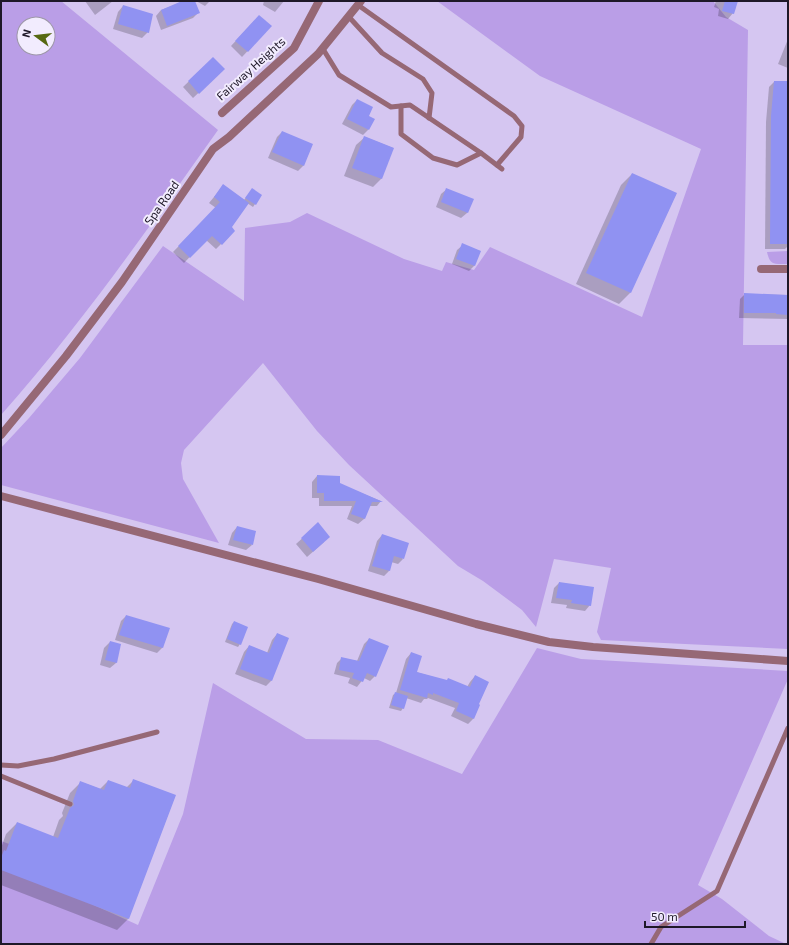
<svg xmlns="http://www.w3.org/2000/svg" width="789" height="945" font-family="'Exo 2',sans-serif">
  <rect width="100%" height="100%" fill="#d5c6f1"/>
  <g fill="#ba9ee7" fill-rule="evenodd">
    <path d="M 1,1 L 61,1 L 218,130 C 149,227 81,325 1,415 ZM 24,24 L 48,24 L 48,48 L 24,48 Z"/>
    <polygon points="437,1 713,1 726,17 748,30 743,345 788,345 788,649 601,640 597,632 611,568 554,559 536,627 522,610 483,581 458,566 349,465 317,431 263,363 184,450 181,463 183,479 219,543 1,485 1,448 29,418 80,358 163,246 244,301 245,228 290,222 307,213 404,259 442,271 446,262 474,270 490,247 642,317 701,149 540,76"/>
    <path d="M 788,251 L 788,264 C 775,264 770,266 767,252 Z"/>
    <polygon points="537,648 581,659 788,671 788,679 698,885 722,899 769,936 786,944 1,944 1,841 12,845 1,863 138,925 183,814 213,683 306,739 378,740 462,774"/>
  </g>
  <g fill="#0003">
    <polygon points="85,1 113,1 95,15"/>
    <polygon points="185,1 194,1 198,13 193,18 161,30 156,16 161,10"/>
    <polygon points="196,1 210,1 205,6"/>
    <polygon points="264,1 284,1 275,12 263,5"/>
    <polygon points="716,1 737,1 733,13 728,19 718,16 719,9 714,7"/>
    <polygon points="123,6 148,32 142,38 113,29 118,12"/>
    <polygon points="254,21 271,26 242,57 231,46"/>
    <polygon points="788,39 788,68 778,64"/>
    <polygon points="213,58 224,69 193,98 183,87"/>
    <polygon points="774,82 788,82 788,246 785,249 765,249 766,122 769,87"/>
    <polygon points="357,100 367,117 368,130 363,135 342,124 352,105"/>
    <polygon points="282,132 312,145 303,166 298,171 268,158 277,137"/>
    <polygon points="365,137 393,148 381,179 373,187 344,176 356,145"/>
    <polygon points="632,174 676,194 630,293 619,304 576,284 621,185"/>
    <polygon points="223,186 244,200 250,192 261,195 253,207 247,203 230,228 221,244 216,249 206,240 184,263 173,252 216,208 209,203"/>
    <polygon points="447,189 472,200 467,213 461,218 436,207 441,194"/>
    <polygon points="463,245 480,251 474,266 469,271 452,264 457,250"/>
    <polygon points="745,294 788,295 788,319 739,318 740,299"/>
    <polygon points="317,476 339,484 381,501 377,506 369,506 364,519 358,524 347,519 352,506 319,506 319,498 312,498 312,482"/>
    <polygon points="318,524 324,542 307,557 296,544"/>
    <polygon points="237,527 252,545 246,550 228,545 232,533"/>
    <polygon points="382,535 403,559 398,564 391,562 389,571 384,576 368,571 377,541"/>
    <polygon points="559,583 590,605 585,611 566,608 567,605 551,603 554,588"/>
    <polygon points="126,616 168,629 162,648 157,653 115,640 121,621"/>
    <polygon points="234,622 240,644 238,647 225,642 232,624"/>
    <polygon points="277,634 271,681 266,686 235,674 244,652 249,646 267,653 272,640"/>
    <polygon points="369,639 375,676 370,681 364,678 357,687 348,683 350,678 334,674 337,663 342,658 357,661 364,644"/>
    <polygon points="110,642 120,645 116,663 110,668 100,665 104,648"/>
    <polygon points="411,653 416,672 467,687 470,682 475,676 477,705 479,705 473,719 468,724 451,716 455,708 428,698 427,699 424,699 421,703 406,698 403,708 401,711 389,708 393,695 396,693 406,659"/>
    <polygon points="134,780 175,796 128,919 117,930 1,885 1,848 6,834 17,823 53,837 59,820 63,816 62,813 70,793 81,782 100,789 108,781 126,788"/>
  </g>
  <g fill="#9092f2">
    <polygon points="182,1 195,1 200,13 167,26 161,10"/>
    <polygon points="725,1 738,1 734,14 722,11"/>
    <polygon points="123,5 153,14 149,33 118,24"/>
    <polygon points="259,15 272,26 248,52 235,41"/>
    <polygon points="213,57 225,69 199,94 188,81"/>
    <polygon points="774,81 788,81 788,244 770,244 771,116"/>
    <polygon points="357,99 373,107 369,116 375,119 369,130 347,119"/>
    <polygon points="282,131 313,144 304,166 272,152"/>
    <polygon points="364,136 394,148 382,179 352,168"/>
    <polygon points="632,173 677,193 631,293 586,273"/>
    <polygon points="223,184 249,203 232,227 235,231 222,245 212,236 190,258 178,246 220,202 214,197"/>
    <polygon points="252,188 262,195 256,205 245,198"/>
    <polygon points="446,188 474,199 468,213 441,202"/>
    <polygon points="462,243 481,251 475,266 456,259"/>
    <polygon points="744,293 788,295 788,315 776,314 776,313 744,313"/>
    <polygon points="317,475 340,476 340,483 383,502 372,502 365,519 351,514 356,501 324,501 324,493 317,493"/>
    <polygon points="318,522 330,537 313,552 301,538"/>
    <polygon points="237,526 256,531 253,545 233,540"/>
    <polygon points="382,534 409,543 404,559 394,556 390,571 372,566"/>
    <polygon points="559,582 594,587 591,606 571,603 572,600 556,598"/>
    <polygon points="126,615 170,628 163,648 119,635"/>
    <polygon points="234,621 248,627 241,645 227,639"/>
    <polygon points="277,633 289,638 272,681 240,669 249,645 269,653"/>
    <polygon points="369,638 389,646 376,677 367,673 363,682 352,678 354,673 339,670 341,657 359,661"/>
    <polygon points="110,641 121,644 117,663 105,660"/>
    <polygon points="411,652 422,656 417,672 447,680 448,678 470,687 475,675 489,682 479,704 480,705 474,719 456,711 459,703 433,693 433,695 428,693 427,698 400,690"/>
    <polygon points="395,692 408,696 404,709 391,705"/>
    <polygon points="133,779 176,795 129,919 1,870 1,858 4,850 6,851 17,822 58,838 70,808 74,805 73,801 80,781 104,790 108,780 130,788"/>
  </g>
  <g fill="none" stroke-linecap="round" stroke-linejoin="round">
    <g stroke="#966875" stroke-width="5">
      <polyline points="358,5 514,116 522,126 521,137 497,165"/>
      <polyline points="349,17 382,53 423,79 432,93 429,118"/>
      <polyline points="323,49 339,75 391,107 410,105 481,153 502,169"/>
      <polyline points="401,106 401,134 433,158 457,165 481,153"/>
      <polyline points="1,765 18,766 54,759 157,732"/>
      <polyline points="1,776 70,804"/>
      <polyline points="651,944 661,927 717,891 788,728"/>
    </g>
    <g stroke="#966875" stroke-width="8">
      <polyline points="222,113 294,48 319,1"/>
      <polyline points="761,269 788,269"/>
      <polyline points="1,435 66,356 122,282 213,149 229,137 318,54 361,1"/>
      <polyline points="1,496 318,579 476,624 549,642 593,647 788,661"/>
    </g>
  </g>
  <g text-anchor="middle" stroke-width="4" stroke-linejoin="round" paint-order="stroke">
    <g font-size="12" fill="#1e1828" stroke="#f2ecfe">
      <text transform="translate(251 69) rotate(-42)" y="4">Fairway Heights</text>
      <text transform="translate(162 203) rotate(-55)" y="4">Spa Road</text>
    </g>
  </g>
  <rect width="789" height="945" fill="none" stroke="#1e1828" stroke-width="4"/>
  <g transform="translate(36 36) rotate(285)"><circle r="19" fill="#f2ecfe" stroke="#9d97a8"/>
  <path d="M0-3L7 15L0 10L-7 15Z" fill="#566812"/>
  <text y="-6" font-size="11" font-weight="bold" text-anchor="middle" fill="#1e1828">N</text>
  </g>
  <path d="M645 921v6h100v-6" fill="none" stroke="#1e1828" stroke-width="2"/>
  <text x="651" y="921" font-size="12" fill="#1e1828" stroke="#f2ecfe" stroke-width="3" paint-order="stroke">50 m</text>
</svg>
